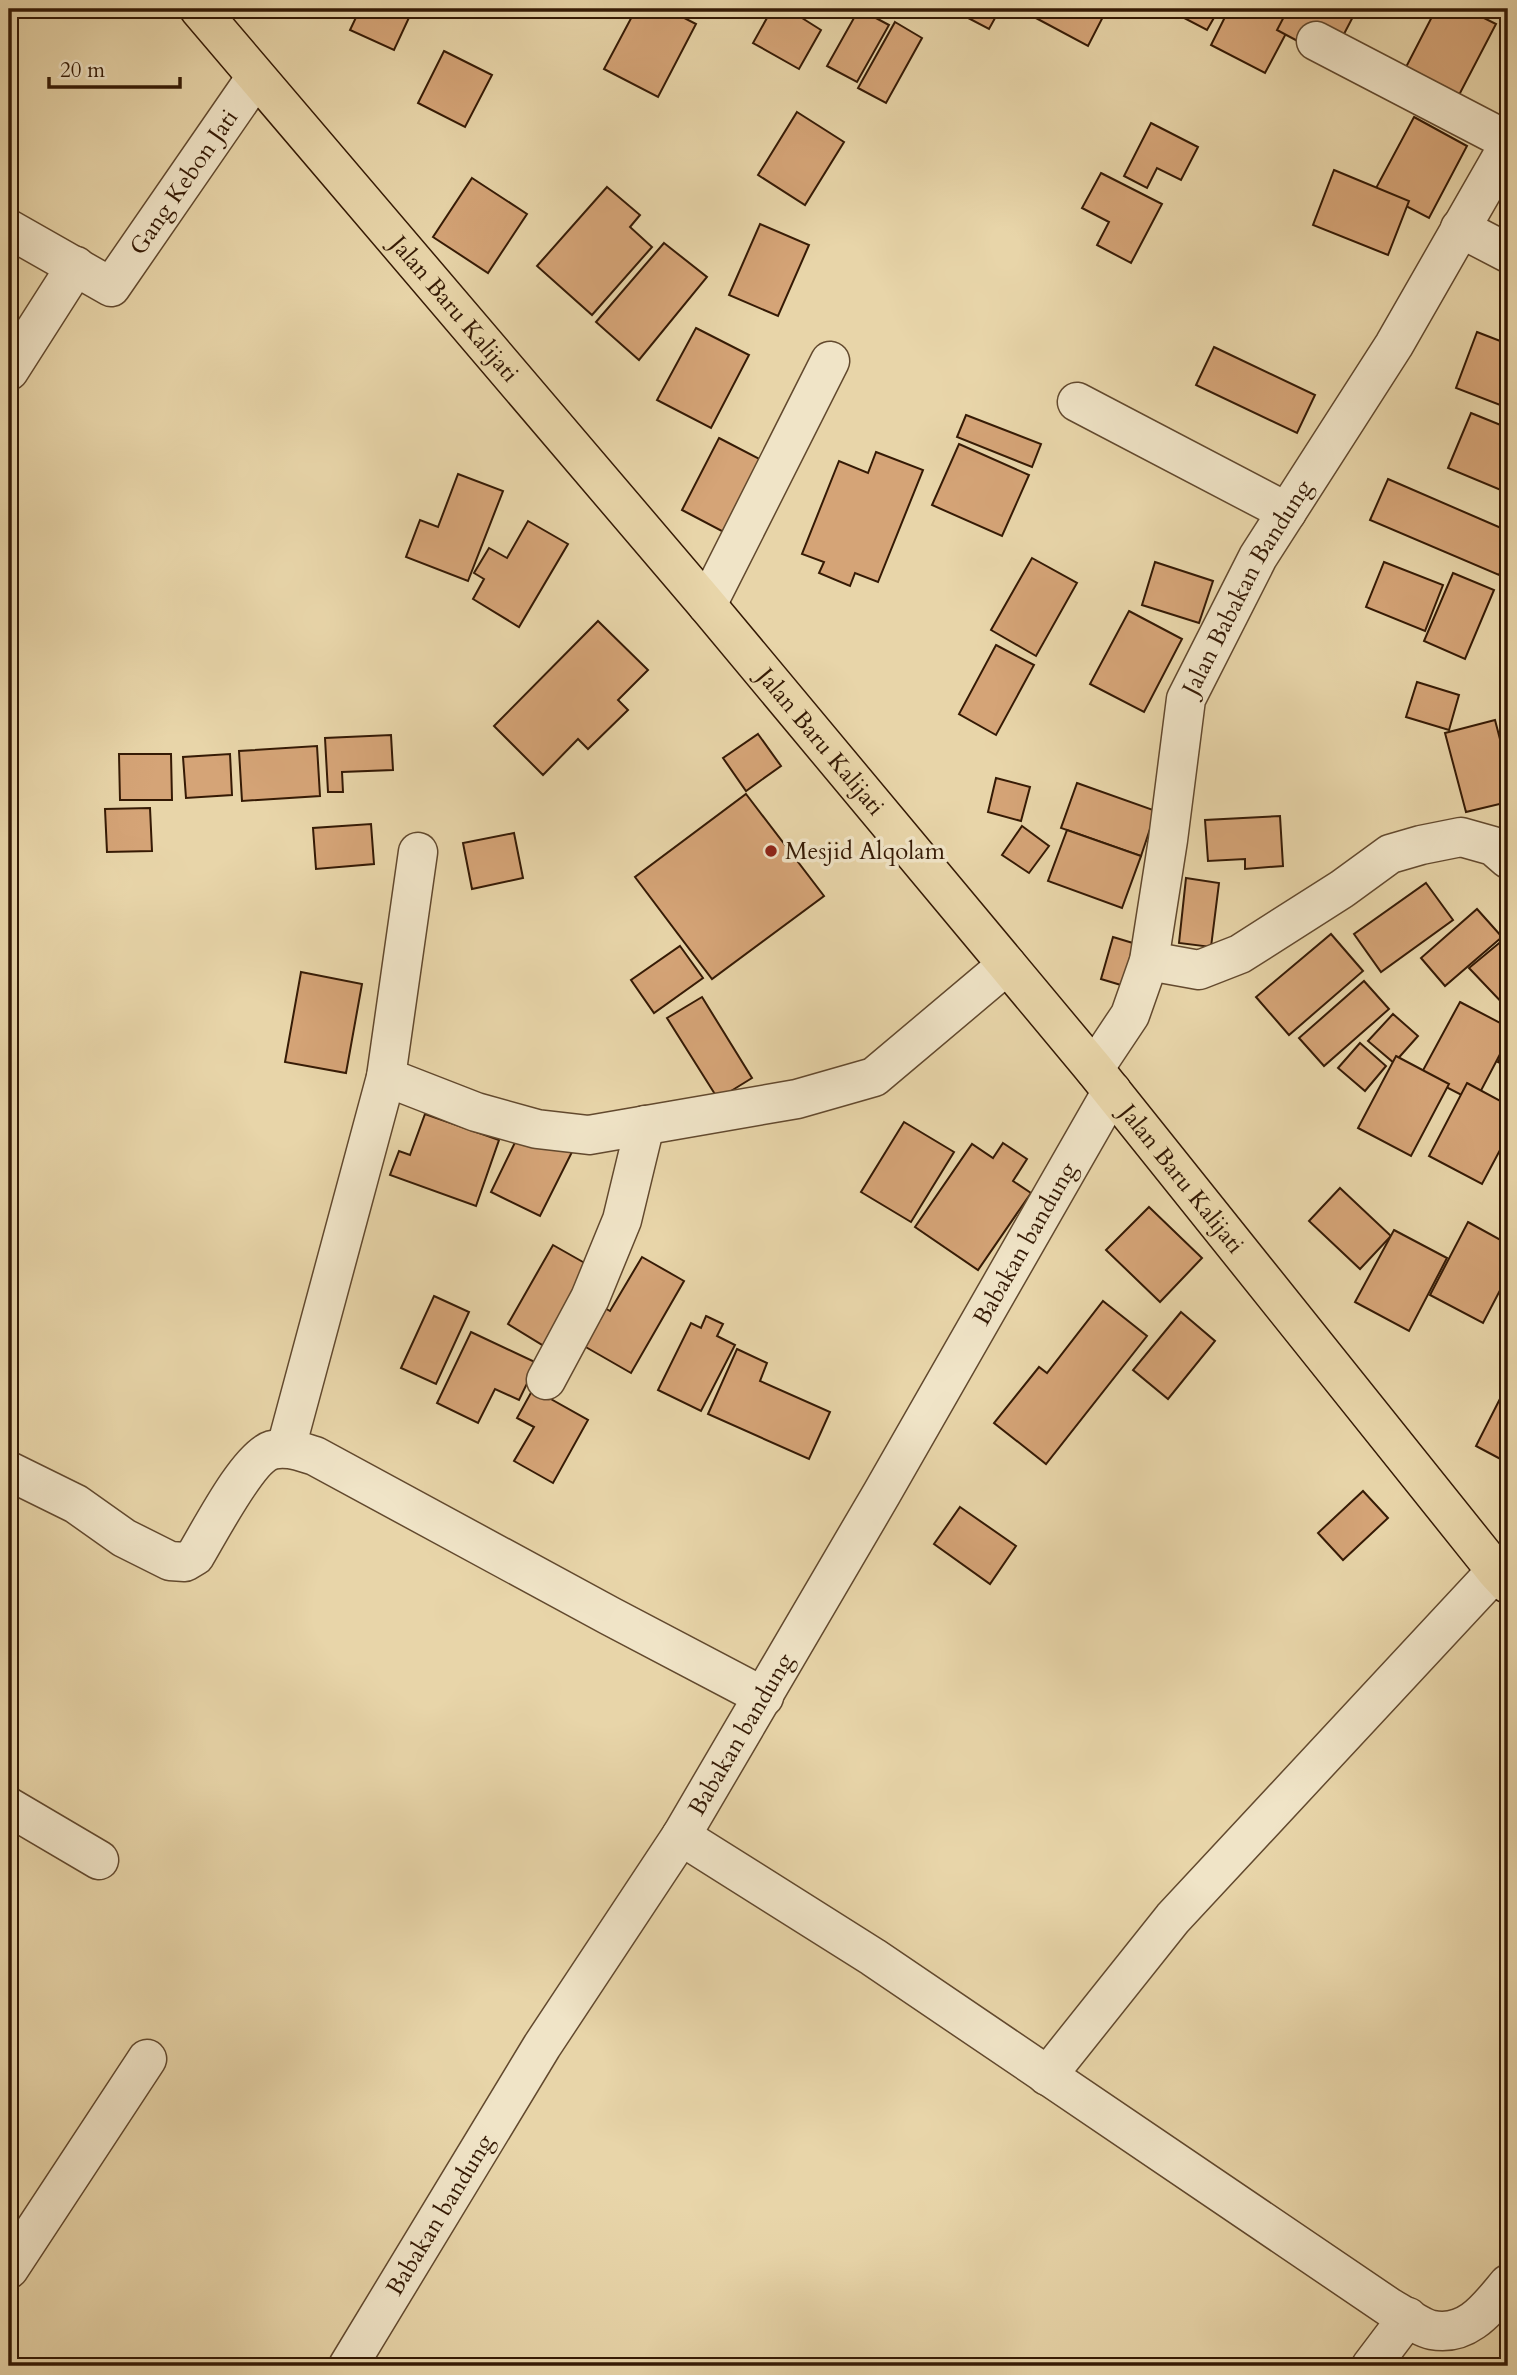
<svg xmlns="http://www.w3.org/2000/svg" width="1517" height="2375" font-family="Cardo,serif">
  <rect width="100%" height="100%" fill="#e8d5a9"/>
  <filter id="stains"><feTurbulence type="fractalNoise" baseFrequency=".00286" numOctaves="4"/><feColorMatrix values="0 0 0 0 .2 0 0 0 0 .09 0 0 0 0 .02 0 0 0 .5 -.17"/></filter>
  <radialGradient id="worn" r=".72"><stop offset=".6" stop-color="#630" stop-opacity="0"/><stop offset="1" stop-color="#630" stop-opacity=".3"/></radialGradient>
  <g fill="#d5a477" stroke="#351a05" stroke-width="2">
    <polygon points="360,9 413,9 394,50 350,30"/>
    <polygon points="636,9 667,9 696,24 658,97 604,69"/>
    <polygon points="772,9 807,9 802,18 821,30 799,69 753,43"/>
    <polygon points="859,9 889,25 857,82 827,66"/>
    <polygon points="951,9 1000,9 989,29"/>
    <polygon points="1039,9 1107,9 1088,46 1034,17"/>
    <polygon points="1167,9 1219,9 1207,30"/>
    <polygon points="1229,9 1299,9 1265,73 1211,45"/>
    <polygon points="1288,9 1357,9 1331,59 1277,30"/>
    <polygon points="1436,9 1466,9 1496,24 1458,97 1405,69"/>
    <polygon points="895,22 922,38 886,103 858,88"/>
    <polygon points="444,51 492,75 465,127 418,103"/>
    <polygon points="797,112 844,142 805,205 758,175"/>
    <polygon points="1414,117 1467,146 1429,218 1375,190"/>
    <polygon points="1151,123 1198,147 1181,180 1157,168 1147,188 1124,176"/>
    <polygon points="1334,170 1409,201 1388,255 1313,225"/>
    <polygon points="1101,173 1162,204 1131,263 1097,245 1109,222 1082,208"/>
    <polygon points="472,178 527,214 488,273 433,237"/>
    <polygon points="607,187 640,215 630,227 652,247 592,315 537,266"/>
    <polygon points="760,224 809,245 778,316 729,295"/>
    <polygon points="664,243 707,277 639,360 596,322"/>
    <polygon points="696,328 749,355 711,428 657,400"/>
    <polygon points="1477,332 1508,344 1508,408 1456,388"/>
    <polygon points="1214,347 1315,395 1297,433 1196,385"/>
    <polygon points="1471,413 1508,428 1508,493 1448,468"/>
    <polygon points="966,415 1041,444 1032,467 957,437"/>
    <polygon points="719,438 773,466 735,538 682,510"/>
    <polygon points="959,444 1029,475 1002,536 932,505"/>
    <polygon points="876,452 923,470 878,582 855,573 850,586 819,573 824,562 802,554 839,461 868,473"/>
    <polygon points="458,474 503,491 468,581 406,557 420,520 438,527"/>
    <polygon points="1388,479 1508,531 1508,552 1499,575 1370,520"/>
    <polygon points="528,521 568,544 519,627 473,599 484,579 474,573 489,548 507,558"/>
    <polygon points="1032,558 1077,583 1036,656 991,630"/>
    <polygon points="1155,562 1213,581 1199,623 1142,605"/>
    <polygon points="1384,562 1443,585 1425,631 1366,607"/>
    <polygon points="1453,573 1494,590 1465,659 1424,641"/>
    <polygon points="1129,611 1182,639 1144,712 1090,684"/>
    <polygon points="598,621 648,670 618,700 628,710 588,749 578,739 543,775 494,726"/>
    <polygon points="996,645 1034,665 996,735 959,714"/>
    <polygon points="1417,682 1459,695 1449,730 1406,717"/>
    <polygon points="1495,720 1508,770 1508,802 1466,812 1445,733"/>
    <polygon points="758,734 781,766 746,791 723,758"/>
    <polygon points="391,735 393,770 342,772 343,792 328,792 325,738"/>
    <polygon points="317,746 320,796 242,801 239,751"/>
    <polygon points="119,754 171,754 172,800 120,800"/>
    <polygon points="230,754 232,795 186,798 183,757"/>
    <polygon points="996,778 1030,787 1021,821 988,812"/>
    <polygon points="1077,783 1156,811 1141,856 1061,828"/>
    <polygon points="746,794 824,896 712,979 635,877"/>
    <polygon points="150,808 152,851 107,852 105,809"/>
    <polygon points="1280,816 1283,866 1245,869 1245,859 1208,861 1205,820"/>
    <polygon points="371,824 374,864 316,869 313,828"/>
    <polygon points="1022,826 1049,846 1029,873 1002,855"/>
    <polygon points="1067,830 1141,856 1122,908 1048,881"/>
    <polygon points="514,833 523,878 472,889 463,843"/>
    <polygon points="1186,878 1219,883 1211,947 1179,943"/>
    <polygon points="1426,883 1453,920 1381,972 1354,934"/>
    <polygon points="1477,909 1502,937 1445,986 1421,958"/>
    <polygon points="1331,934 1363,971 1289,1035 1256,997"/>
    <polygon points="1113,937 1146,947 1134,989 1101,979"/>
    <polygon points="1504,939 1508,943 1508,1009 1469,968"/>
    <polygon points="680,946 703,978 654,1013 631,980"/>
    <polygon points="301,972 362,984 346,1073 285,1062"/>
    <polygon points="1364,981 1389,1009 1324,1066 1299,1038"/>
    <polygon points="702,997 752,1078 718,1099 667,1018"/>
    <polygon points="1460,1002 1508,1027 1508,1039 1475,1102 1421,1074"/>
    <polygon points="1393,1014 1418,1036 1394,1063 1368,1041"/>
    <polygon points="1508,1042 1508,1067 1498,1062"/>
    <polygon points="1360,1043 1386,1066 1365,1091 1338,1068"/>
    <polygon points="1396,1056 1449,1084 1411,1156 1358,1128"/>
    <polygon points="1467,1083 1508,1105 1508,1135 1482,1184 1429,1156"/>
    <polygon points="425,1114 499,1140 476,1206 390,1175 399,1151 410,1155"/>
    <polygon points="904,1122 954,1152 911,1222 861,1192"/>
    <polygon points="522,1128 572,1152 540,1216 491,1192"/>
    <polygon points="1003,1143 1027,1159 1013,1181 1031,1193 978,1270 915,1227 972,1144 993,1158"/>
    <polygon points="1340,1188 1391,1236 1360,1269 1309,1221"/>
    <polygon points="1149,1207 1202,1258 1160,1302 1106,1250"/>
    <polygon points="1468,1222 1508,1244 1508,1275 1483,1323 1430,1295"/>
    <polygon points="1394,1230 1447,1258 1409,1331 1355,1302"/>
    <polygon points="553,1245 590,1266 544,1346 508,1324"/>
    <polygon points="642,1257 684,1281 631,1373 570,1338 592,1301 610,1311"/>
    <polygon points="434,1296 469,1312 436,1384 401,1368"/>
    <polygon points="1103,1301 1147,1336 1046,1464 994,1423 1039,1367 1047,1373"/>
    <polygon points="1181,1312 1215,1341 1168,1399 1133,1370"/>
    <polygon points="706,1316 723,1324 717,1336 735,1345 701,1411 658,1390 691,1323 701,1328"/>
    <polygon points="471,1332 537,1363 519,1400 495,1389 478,1423 437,1403"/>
    <polygon points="737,1349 767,1363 760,1381 830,1412 809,1459 708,1414"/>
    <polygon points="1508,1383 1508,1463 1476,1446"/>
    <polygon points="533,1389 588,1420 553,1483 514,1461 534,1427 517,1418"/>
    <polygon points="1363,1491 1388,1518 1343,1560 1318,1533"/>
    <polygon points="960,1507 1016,1546 990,1584 934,1544"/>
  </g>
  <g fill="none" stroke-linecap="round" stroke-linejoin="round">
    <g stroke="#62492e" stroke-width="41">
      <g id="street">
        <polyline points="1316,41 1508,141"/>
        <polyline points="1460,228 1508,253"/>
        <path id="s1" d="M 9,229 L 111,287 L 256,77"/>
        <polyline points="9,371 76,266"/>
        <polyline points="1077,402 1287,512"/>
        <polyline points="707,605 830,361"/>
        <polyline points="1149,961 1199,970 1240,954 1342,889 1390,854 1421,845 1461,837 1493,846 1508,859"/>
        <path id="s2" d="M 1094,1069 L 1130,1015 L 1149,961 L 1168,840 L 1186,699 L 1258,557 L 1394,345 L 1508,146"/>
        <polyline points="386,1077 476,1112 537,1129 589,1135 797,1099 874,1077 1007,965"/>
        <polyline points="546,1380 590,1298 622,1220 645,1125"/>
        <polyline points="286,1448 386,1077 418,852"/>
        <path d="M 9,1471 L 76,1504 L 124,1538 L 170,1561 L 185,1562 L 195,1556 C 209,1533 248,1457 272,1450 C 287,1446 301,1452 315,1456 L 610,1616 L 764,1697"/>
        <polyline points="9,1807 99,1860"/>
        <path d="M 681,1836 L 873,1957 L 1389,2307 C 1400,2313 1421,2328 1432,2330 C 1468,2337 1488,2308 1508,2284"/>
        <polyline points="1047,2076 1173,1918 1496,1571"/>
        <polyline points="9,2269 147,2059"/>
        <path id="s3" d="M 348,2366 L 542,2046 L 681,1836 L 882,1493 L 1112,1091"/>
        <polyline points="1371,2366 1408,2317"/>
      </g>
    </g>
    <g stroke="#351a05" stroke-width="41">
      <g id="primary">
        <path id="s4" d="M 199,9 L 707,605 L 1094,1069 L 1496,1571 L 1508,1584"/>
      </g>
    </g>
    <use href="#street" stroke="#f0e4c7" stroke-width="38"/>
    <use href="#primary" stroke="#e8d5a9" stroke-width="38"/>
  </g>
  <circle fill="#8f2418" stroke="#f0e4c7" stroke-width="2.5" cx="771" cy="851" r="7"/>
  <g text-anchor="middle" stroke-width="7" stroke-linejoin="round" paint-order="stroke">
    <g font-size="24" fill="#351a05" stroke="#f0e4c7">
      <text dy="8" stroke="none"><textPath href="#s1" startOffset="245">Gang Kebon Jati</textPath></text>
      <text dy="8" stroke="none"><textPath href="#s4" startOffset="394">Jalan Baru Kalijati</textPath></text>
      <text dy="8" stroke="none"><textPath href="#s2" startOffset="514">Jalan Babakan Bandung</textPath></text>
      <text dy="8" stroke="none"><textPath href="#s4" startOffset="961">Jalan Baru Kalijati</textPath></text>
      <text dy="8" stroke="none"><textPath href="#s4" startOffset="1528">Jalan Baru Kalijati</textPath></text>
      <text dy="8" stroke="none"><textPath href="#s3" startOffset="1311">Babakan bandung</textPath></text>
      <text dy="8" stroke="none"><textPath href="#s3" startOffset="744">Babakan bandung</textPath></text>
      <text dy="8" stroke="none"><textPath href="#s3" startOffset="177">Babakan bandung</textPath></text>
    </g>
    <g font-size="24" fill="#351a05" stroke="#f0e4c7" text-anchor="start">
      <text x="785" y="859">Mesjid Alqolam</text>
    </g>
  </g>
  <rect width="1517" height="2375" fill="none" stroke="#e8d5a9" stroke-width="35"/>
  <rect x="10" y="10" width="1496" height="2354" fill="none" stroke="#351a05" stroke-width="3.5"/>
  <rect x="18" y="18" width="1482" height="2340" fill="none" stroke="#351a05" stroke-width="2"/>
  <path d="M49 77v10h131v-10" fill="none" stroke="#351a05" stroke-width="3.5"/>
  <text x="60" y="77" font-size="21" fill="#351a05" stroke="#f0e4c7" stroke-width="5" paint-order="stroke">20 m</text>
  <rect width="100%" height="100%" filter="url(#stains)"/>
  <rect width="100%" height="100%" fill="url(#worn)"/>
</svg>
